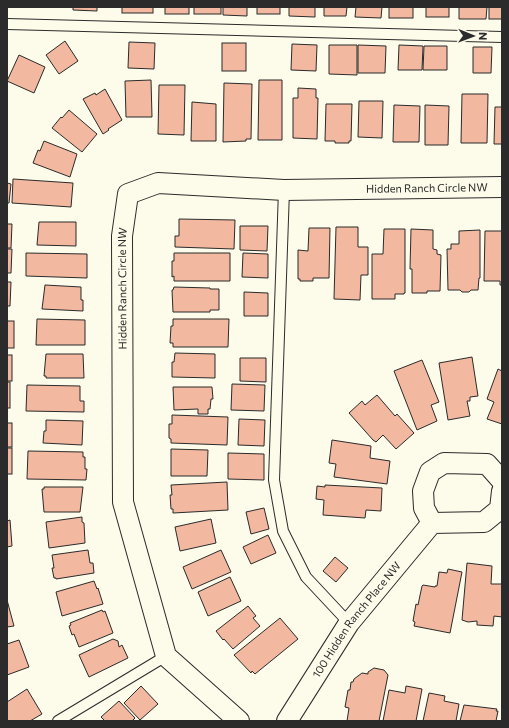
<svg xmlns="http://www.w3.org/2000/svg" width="509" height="728" font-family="Commissioner,sans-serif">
  <rect width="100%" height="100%" fill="#fdfbea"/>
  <g fill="#f2b8a0" stroke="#2b2b2b">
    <polygon points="73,7 97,7 97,11 73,10"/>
    <rect x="122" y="7" width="31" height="6"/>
    <rect x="165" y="7" width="24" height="7"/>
    <rect x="194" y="7" width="27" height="7"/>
    <polygon points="223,7 247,7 247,16 223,15"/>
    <rect x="257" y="7" width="23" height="7"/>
    <polygon points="289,7 315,7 315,17 289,16"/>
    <polygon points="324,7 347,7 346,16 324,16"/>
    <polygon points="356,7 382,7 381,18 355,17"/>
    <rect x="389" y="7" width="24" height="11"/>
    <rect x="426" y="7" width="23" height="10"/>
    <polygon points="459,7 487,7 486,19 459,19"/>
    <rect x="489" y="7" width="13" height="12"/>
    <polygon points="65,41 78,61 59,74 46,55"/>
    <polygon points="129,42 155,43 154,69 128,68"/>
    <rect x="222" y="43" width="24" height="28"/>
    <polygon points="292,44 317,45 316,71 291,70"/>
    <polygon points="329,45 357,45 357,75 329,74"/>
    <polygon points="358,45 386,46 385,73 358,73"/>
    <polygon points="399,45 423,46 422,70 398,70"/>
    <polygon points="424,46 447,46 447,70 423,70"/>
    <polygon points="473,47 492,47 491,73 473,73"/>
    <polygon points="19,55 45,67 34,93 7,81"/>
    <polygon points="151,80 152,117 126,117 125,81"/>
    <polygon points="259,80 282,80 282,140 258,140"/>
    <polygon points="224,83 252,84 251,139 246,139 246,141 223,142"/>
    <polygon points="159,85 185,85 184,135 158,134"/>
    <polygon points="298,88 316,89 316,98 318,98 317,139 293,138 293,98 298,98"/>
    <polygon points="105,89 122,120 108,129 109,130 103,134 83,99 95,93 96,95"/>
    <polygon points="462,94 488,94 487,143 461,143"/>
    <polygon points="359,101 383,101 382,138 358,137"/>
    <polygon points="192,102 216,104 216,141 191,141"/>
    <polygon points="326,104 352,104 351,141 349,141 349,143 335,143 335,141 325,141"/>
    <polygon points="394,105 420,106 419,142 393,142"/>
    <polygon points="425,105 449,106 448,145 425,145"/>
    <polygon points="495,107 502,107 502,144 494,144"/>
    <polygon points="69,110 97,134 82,152 52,128 61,117 62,118"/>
    <polygon points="44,141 77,154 70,177 33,163 38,150 40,151"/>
    <polygon points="13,179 73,183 71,207 12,203"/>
    <polygon points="7,183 11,184 9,203 7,203"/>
    <polygon points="179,219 235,220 234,249 175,247 175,236 179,236"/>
    <polygon points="39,222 76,222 76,246 37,245"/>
    <polygon points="7,224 12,224 11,248 7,248"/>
    <polygon points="240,226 268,226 267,251 240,250"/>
    <polygon points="336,227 358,227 358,247 368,247 368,275 361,275 360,300 334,299"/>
    <polygon points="309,228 330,228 329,278 313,278 313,281 300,281 300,279 298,279 298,250 308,251"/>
    <polygon points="384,229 405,229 405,293 404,293 404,294 395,294 395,299 372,299 372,254 383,254"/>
    <polygon points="411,229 433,230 433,249 437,250 437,254 441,255 440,291 427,291 427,293 412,293 412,269 410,269"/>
    <polygon points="480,230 480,278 479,278 478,290 471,290 469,292 462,292 460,290 448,290 447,249 451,249 451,244 459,244 459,231"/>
    <polygon points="485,231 502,231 502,285 500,285 500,281 484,281"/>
    <polygon points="7,249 12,249 11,273 7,273"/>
    <polygon points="26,253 87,254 87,278 26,276"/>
    <polygon points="174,253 230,253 230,281 174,281 174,276 172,277 172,261 174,261"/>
    <polygon points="243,253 268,254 268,278 242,277"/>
    <polygon points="7,282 11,282 10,306 7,306"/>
    <polygon points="45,285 81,287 81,300 83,300 83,311 42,309"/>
    <polygon points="174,287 210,288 210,289 219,289 219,310 210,310 210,312 173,312 172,290 173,290"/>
    <polygon points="244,292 268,293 268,316 244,316"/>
    <polygon points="37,319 85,320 85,345 36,345"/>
    <polygon points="173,319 229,319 228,347 173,347 173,343 170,343 171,326 173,326"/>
    <rect x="7" y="321" width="7" height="27"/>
    <polygon points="175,353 215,354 215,378 172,377 172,362 174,362"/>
    <polygon points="46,354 83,354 84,378 46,378 46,376 44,376"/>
    <rect x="7" y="355" width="5" height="26"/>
    <polygon points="472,357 478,396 470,397 470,401 467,401 470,416 448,420 439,363"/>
    <polygon points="240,358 266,358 266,382 240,381"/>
    <polygon points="422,360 439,402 431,405 437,421 417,430 394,371"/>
    <polygon points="498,369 502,371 502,424 487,419 494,402 487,399"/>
    <rect x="7" y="382" width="3" height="26"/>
    <polygon points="232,384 265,385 264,411 231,410"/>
    <polygon points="27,385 80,386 80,401 84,401 84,412 26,411"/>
    <polygon points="173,387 212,387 213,399 211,399 210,409 208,409 208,414 198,414 198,409 174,410"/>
    <polygon points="377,395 395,416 397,414 414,433 396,449 383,435 376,442 373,440 349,413 362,401 365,405"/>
    <polygon points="172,415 228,417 227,445 171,443 171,439 169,438 169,424 172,424"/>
    <polygon points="239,419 265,420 264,446 238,445"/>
    <polygon points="46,420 83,421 82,445 43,443 44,431 46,431"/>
    <rect x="7" y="423" width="5" height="24"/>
    <polygon points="332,440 371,446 370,458 390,461 387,484 334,477 336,464 329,463"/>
    <rect x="7" y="448" width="5" height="26"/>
    <polygon points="171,449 208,450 207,476 171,476"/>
    <polygon points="28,451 83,452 83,457 85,457 85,469 87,469 86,480 27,479"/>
    <polygon points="228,453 264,454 264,480 228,479"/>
    <polygon points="227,482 228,510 173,513 173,509 171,509 170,495 172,495 171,485"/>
    <polygon points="325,485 382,488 381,511 366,510 365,518 323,515 324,500 316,499 317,486 325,487"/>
    <polygon points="44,487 83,487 80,512 44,512 42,489 44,489"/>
    <polygon points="264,508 269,529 251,534 246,512"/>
    <polygon points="82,517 82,522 84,523 85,543 49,548 46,522"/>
    <polygon points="211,519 216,543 180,551 175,527"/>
    <polygon points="10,520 12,546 7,547 7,521"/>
    <polygon points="268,535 276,553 251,564 243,547"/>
    <polygon points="88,550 90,563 93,563 94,573 56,579 56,578 54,578 52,568 54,568 52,555"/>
    <polygon points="221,550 231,572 192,589 183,567"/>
    <polygon points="335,557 348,568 336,582 323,571"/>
    <polygon points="467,563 492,566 491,584 502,584 502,617 494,616 493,626 477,625 477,621 468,622 462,620"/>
    <polygon points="448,569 462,572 450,633 414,626 415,622 413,621 416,604 418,605 422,586 423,585 435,587 435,586 437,586 439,572 447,573"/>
    <polygon points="230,577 241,601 208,616 198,592"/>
    <polygon points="94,581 97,589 98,588 103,604 62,616 56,592"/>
    <polygon points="7,600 14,626 7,627"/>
    <polygon points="248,606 256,616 253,618 260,626 233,649 224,639 223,640 216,631"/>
    <polygon points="102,610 103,612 105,611 113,633 79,647 74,634 72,635 69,626 71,625 70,623"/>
    <polygon points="280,618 298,639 255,674 252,671 251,673 234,655"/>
    <polygon points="113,639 118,641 119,647 122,645 128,658 89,677 79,655"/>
    <polygon points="19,640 29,667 7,675 7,644"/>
    <polygon points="374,668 384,670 388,675 379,721 347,721 349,708 345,707 348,690 350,690 351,682 353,682 354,679 362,673 368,674 368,672"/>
    <polygon points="141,686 158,704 140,720 124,703"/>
    <polygon points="406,686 422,689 416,721 383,721 389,690 405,693"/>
    <polygon points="27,689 42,714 30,721 7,721 7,702"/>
    <polygon points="429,693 445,696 444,701 459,704 456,721 423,721"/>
    <polygon points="119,701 135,718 132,721 105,721 101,717"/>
    <polygon points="464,705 497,709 496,711 498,711 496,721 460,721"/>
  </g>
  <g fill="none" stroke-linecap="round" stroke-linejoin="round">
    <g stroke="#2b2b2b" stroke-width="12">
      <g id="lane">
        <polyline points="7,24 502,37"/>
        <polyline points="284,190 274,480 283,531 306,577 349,623"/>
        <polyline points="58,721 166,656"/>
      </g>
    </g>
    <g stroke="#2b2b2b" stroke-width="22">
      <g id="street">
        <polyline points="432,523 424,508 423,491 430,472 444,463 487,464 502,481"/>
        <path id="s1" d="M 239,721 L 166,656 L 123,502 L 122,236 L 128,194 L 158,183 L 284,190 L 502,187"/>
        <path id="s2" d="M 287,721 L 349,623 L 432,523 L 484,522 L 500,509 L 502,491"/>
      </g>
    </g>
    <use href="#lane" stroke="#fdfbea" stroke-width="10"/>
    <use href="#street" stroke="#fdfbea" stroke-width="20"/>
  </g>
  <g text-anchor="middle" stroke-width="3" stroke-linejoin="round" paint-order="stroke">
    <g font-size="11" fill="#2b2b2b" stroke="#fdfbea">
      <text dy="4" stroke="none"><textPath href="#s1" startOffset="867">Hidden Ranch Circle NW</textPath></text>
      <text dy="4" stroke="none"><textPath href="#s1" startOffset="471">Hidden Ranch Circle NW</textPath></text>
      <text dy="4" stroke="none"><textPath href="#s2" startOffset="123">100 Hidden Ranch Place NW</textPath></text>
    </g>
  </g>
  <rect width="509" height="728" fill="none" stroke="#2b2b2b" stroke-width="16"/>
  <g transform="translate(473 36) rotate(91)" stroke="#fdfbea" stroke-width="3" paint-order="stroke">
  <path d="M0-3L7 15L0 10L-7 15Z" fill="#2b2b2b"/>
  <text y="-6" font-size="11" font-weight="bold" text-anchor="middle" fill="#2b2b2b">N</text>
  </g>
</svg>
